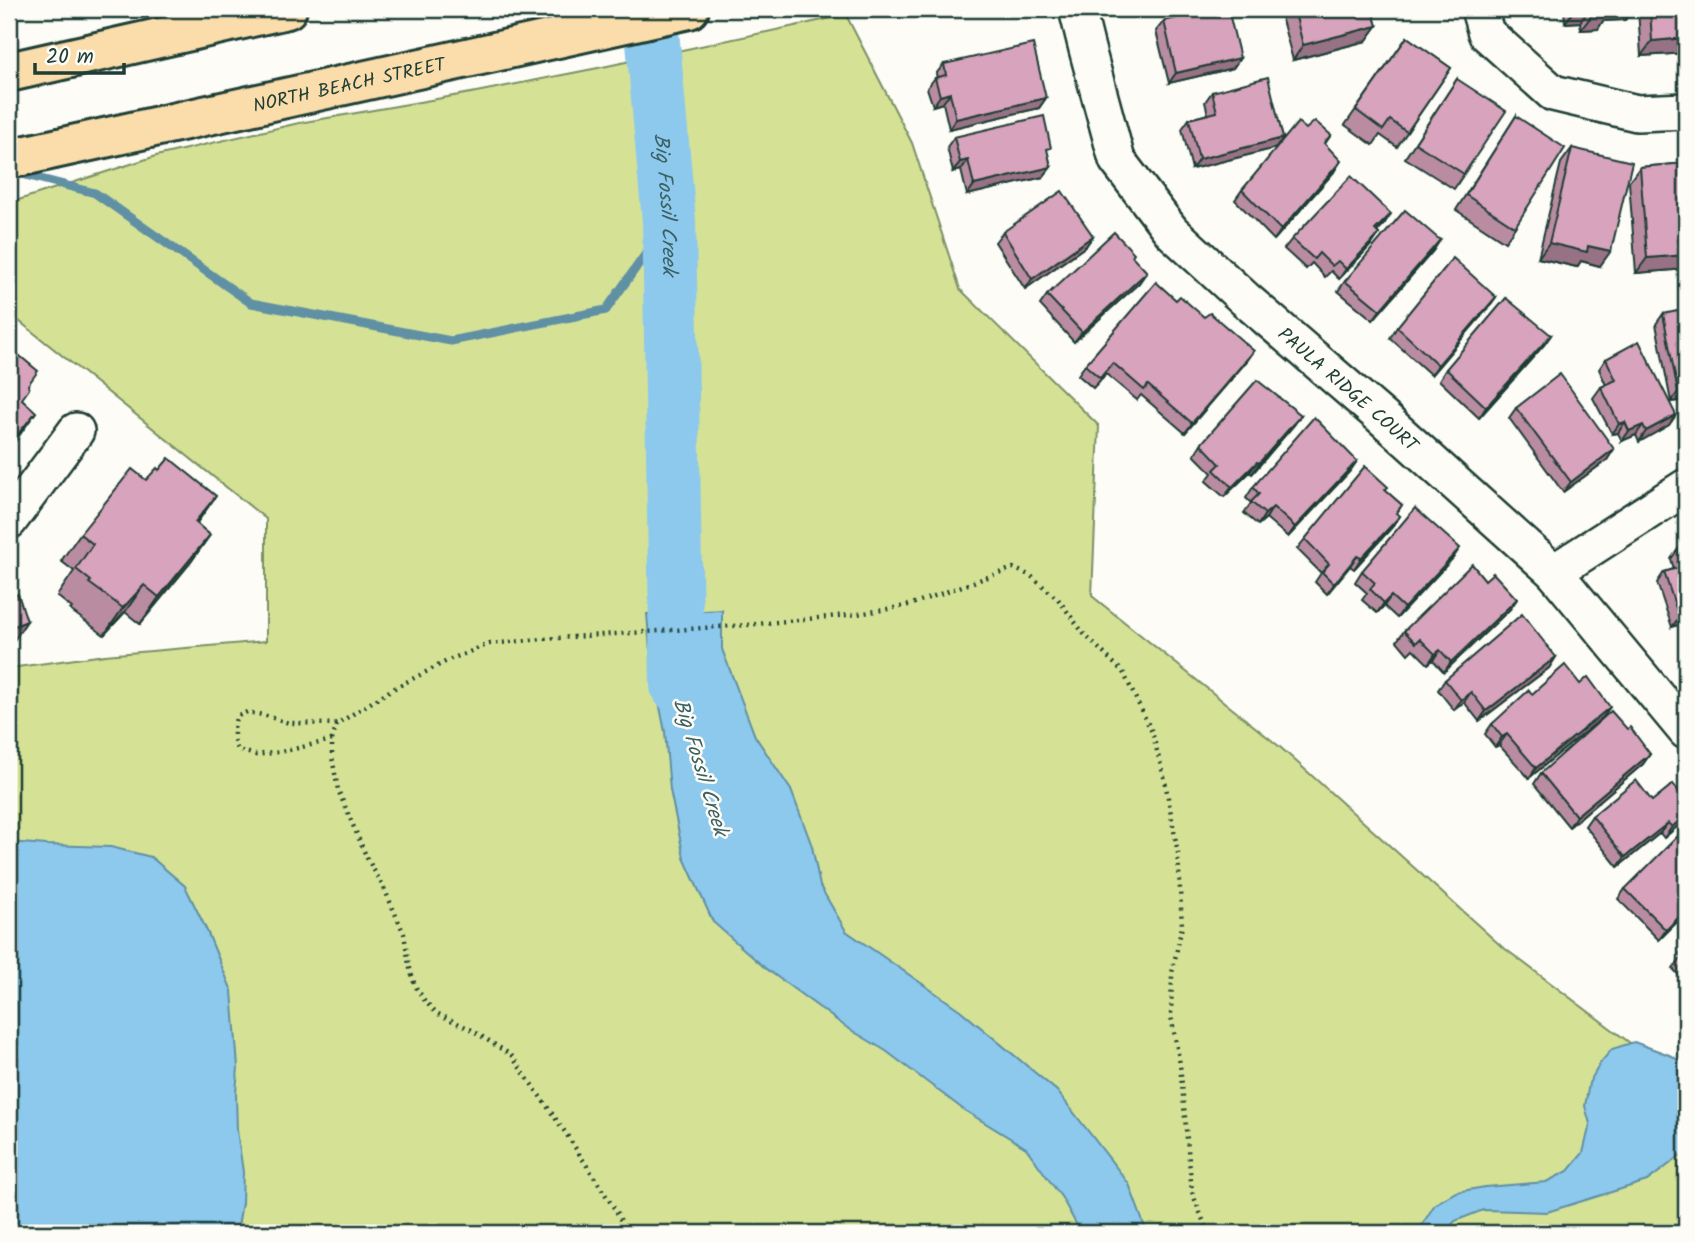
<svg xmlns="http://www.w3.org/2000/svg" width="1695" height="1242" font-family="Kalam,sans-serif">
  <rect width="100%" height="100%" fill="#fdfcf7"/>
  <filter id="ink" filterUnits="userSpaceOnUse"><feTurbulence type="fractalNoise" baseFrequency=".0143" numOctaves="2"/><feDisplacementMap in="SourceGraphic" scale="14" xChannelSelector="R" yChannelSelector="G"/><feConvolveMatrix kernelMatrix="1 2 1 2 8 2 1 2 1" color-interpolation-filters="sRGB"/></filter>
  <g filter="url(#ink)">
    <polygon fill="#d5e296" stroke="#7a9065" stroke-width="2" points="846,15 912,143 960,289 1099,426 1092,596 1280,747 1500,945 1674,1076 1686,1077 1686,1233 9,1233 9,669 10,668 105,655 266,641 266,519 9,313 9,203 156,156 299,123 471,93 598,68"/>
    <g fill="#8dc8ed" stroke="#6190a3" stroke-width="2">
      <polygon points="722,610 722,649 755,736 791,790 812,846 820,886 846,931 960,1010 1057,1091 1129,1184 1147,1233 1081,1233 1062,1198 1026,1148 964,1110 886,1051 846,1027 765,968 713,922 684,858 670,790 665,732 651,662 647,614"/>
      <polygon points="9,842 47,845 111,847 151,857 185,886 207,931 232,991 238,1067 236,1094 237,1130 243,1172 242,1203 237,1233 9,1233"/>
      <polygon points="1634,1042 1672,1056 1686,1066 1686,1155 1679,1157 1647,1181 1547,1212 1483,1210 1455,1221 1445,1233 1417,1233 1435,1204 1456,1192 1485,1187 1546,1182 1568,1171 1583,1153 1590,1124 1585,1106 1589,1083 1601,1062 1612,1049"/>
    </g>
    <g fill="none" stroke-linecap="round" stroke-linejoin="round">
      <polyline stroke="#6190a3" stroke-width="9" points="14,172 95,193 251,303 451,341 606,310 669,221"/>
      <path stroke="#8dc8ed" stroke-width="54" id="s1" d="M 650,9 L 669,221 L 677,686"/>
      <g stroke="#1f3d34" stroke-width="40">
        <g id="minor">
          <path id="s2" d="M 1077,9 L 1087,49 L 1117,160 L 1172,232 L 1245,299 L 1384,419 L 1554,572 L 1686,731"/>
          <polyline points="1479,9 1486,33 1553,93 1637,113 1686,111"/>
          <polyline points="9,521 76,431"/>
          <polyline points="1554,572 1686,487"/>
        </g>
      </g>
      <g stroke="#1f3d34" stroke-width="44">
        <g id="major">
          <polyline points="9,72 287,9"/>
          <path id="s3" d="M 9,159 L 689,9"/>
        </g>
      </g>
      <g stroke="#1f3d34" stroke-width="4.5" stroke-dasharray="2 5" stroke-linecap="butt">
        <path d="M 332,740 L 281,752 L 256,755 L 238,750 C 232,739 234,729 236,717 L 247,712 L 263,715 L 289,723 L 337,724"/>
        <polyline points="626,1233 618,1214 565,1132 511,1055 470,1029 436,1013 425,1001 415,986 409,965 404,934 384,888 367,858 338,790 332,757 332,740 337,724 391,690 451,659 489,644 543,639 747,625 858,614 906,606 1013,568 1031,576 1058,599 1084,634 1123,672 1152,732 1165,781 1178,853 1182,926 1172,973 1171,1016 1180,1064 1192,1192 1208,1233"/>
      </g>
      <use href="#minor" stroke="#fdfcf7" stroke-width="35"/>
      <use href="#major" stroke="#faddab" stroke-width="38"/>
    </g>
    <g fill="#ba8ca2" stroke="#1f3d34" stroke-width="2">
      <polygon points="1279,9 1372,9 1377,26 1366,41 1293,60"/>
      <polygon points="1564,9 1633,9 1625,20 1603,21 1598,29 1581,30 1580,22 1565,23"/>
      <polygon points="1638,9 1686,9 1686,53 1641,56"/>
      <polygon points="1164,21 1240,58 1233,68 1169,83 1156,31"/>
      <polygon points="1407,37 1451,68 1397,147 1380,135 1373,145 1345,125"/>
      <polygon points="944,64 1046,98 1039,108 949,129 943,103 933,106 927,88 935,78 937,77 936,74"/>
      <polygon points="1457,79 1464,174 1454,189 1405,158"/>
      <polygon points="1212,92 1276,148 1192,169 1182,129 1189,119 1208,114 1205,102"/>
      <polygon points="1516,116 1515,227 1505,242 1456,210"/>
      <polygon points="1306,129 1331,135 1325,144 1334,172 1274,240 1235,200 1242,190"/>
      <polygon points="954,137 1048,154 1051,167 1043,177 967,195 961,170 953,172 947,147"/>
      <polygon points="1572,148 1600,266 1581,261 1577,267 1538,258 1561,163"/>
      <polygon points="1686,163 1686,269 1636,273 1629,182 1640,167"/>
      <polygon points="1384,224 1377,232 1379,234 1372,244 1339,279 1331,271 1325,277 1312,263 1306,269 1284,249 1292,239"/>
      <polygon points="1003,232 1093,236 1086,246 1025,289 995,242"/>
      <polygon points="1440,240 1433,251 1373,320 1338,291 1345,281"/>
      <polygon points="1132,256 1139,283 1074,342 1040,305 1047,295"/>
      <polygon points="1496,297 1489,307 1431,375 1390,338 1397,327"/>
      <polygon points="1176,300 1204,317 1254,351 1247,361 1185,433 1141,395 1137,400 1106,374 1093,388 1078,375 1085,365"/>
      <polygon points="1663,314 1686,400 1671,402 1656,324"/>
      <polygon points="1551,335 1544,345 1479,418 1439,380 1446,369"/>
      <polygon points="1606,359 1676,415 1669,425 1639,442 1636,435 1622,441 1618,433 1612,434 1593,398 1601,387 1606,385 1599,369"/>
      <polygon points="1516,408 1614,449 1607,460 1563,492 1509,418"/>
      <polygon points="1301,415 1294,425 1252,474 1250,472 1224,497 1206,481 1212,473 1194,455 1201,444"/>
      <polygon points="1357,461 1350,471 1288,537 1266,518 1258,525 1244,513 1251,503 1246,498 1253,487"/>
      <polygon points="1386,491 1402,505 1397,513 1400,516 1393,526 1354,569 1350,566 1327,594 1315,582 1321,573 1297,549 1305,539"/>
      <polygon points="197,524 210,535 191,562 140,624 125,612 104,635 70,610 72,608 57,596 74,571 61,561 80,534"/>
      <polygon points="1686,546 1686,622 1672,627 1657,583 1664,572 1674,569 1671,559 1678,549"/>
      <polygon points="1453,558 1397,618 1384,606 1377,613 1362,600 1367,593 1355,582 1362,571"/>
      <polygon points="1485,580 1517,599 1510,609 1444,672 1433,660 1428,664 1413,649 1408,654 1397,641 1404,631"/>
      <polygon points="1556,657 1549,668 1479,721 1464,702 1454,710 1438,690 1445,680"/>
      <polygon points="1532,694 1603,717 1529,778 1499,745 1495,747 1485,734 1492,724"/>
      <polygon points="1627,729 1650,754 1643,764 1569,827 1534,784 1541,773"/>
      <polygon points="1652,801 1686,819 1664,838 1660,833 1618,867 1585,826 1592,816"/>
      <polygon points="1625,889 1686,913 1659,940 1618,899"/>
      <polygon points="1686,944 1686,983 1673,969 1682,957 1679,954"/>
    </g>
    <g fill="#977284" stroke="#1f3d34" stroke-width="2">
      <polygon points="1575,9 1590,9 1580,22 1565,23"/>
      <polygon points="1607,9 1633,9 1625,20 1603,21 1598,29 1581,30 1592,15"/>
      <polygon points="1377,26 1366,41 1293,60 1303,45"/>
      <polygon points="1686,38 1686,53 1641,56 1652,41"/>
      <polygon points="1240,58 1233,68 1169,83 1176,73"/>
      <polygon points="950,93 943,103 933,106 940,96"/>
      <polygon points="1046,98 1039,108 949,129 956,119"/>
      <polygon points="1283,138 1276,148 1192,169 1199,159"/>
      <polygon points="968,160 961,170 953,172 960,162"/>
      <polygon points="1341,161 1334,172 1274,240 1281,230"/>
      <polygon points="1051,167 1043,177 967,195 974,185"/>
      <polygon points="1391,214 1384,224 1368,241 1375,230"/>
      <polygon points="1379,234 1372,244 1339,279 1346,269"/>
      <polygon points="1093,236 1086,246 1025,289 1032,279"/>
      <polygon points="1440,240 1433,251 1373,320 1380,310"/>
      <polygon points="1549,243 1588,246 1611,251 1600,266 1581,261 1577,267 1538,258"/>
      <polygon points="1686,255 1686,269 1636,273 1647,258"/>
      <polygon points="1147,272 1139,283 1074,342 1082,332"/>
      <polygon points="1496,297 1489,307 1431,375 1438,365"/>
      <polygon points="1551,335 1544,345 1479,418 1486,407"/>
      <polygon points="1254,351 1247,361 1185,433 1192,423"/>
      <polygon points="1686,391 1686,400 1671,402 1678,392"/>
      <polygon points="36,412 17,439 9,449 9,445"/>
      <polygon points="1301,415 1294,425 1252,474 1259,463"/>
      <polygon points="1676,415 1669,425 1639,442 1646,431"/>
      <polygon points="1625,422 1618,433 1612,434 1619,424"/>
      <polygon points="1643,425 1636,435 1622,441 1629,431"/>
      <polygon points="1614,449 1607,460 1563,492 1571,482"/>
      <polygon points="1357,461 1350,471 1288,537 1295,527"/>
      <polygon points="1257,462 1250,472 1224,497 1232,487"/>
      <polygon points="216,496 197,523 176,549 195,522"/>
      <polygon points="1273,507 1266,518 1258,525 1265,514"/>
      <polygon points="1400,516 1393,526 1354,569 1361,558"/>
      <polygon points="210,535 191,562 140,624 159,597"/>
      <polygon points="1460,548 1453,558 1397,618 1404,608"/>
      <polygon points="1357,556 1350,566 1327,594 1334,584"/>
      <polygon points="144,585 125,612 104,635 123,608"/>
      <polygon points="1391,596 1384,606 1377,613 1384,603"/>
      <polygon points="1517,599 1510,609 1444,672 1451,662"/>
      <polygon points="1686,614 1686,622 1672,627 1679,617"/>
      <polygon points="27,621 9,648 9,628"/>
      <polygon points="1440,650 1433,660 1428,664 1435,654"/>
      <polygon points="1556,657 1549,668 1479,721 1486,711"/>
      <polygon points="1471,692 1464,702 1454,710 1461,700"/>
      <polygon points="1610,707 1603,717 1529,778 1536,768"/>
      <polygon points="1507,734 1499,745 1495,747 1502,737"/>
      <polygon points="1650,754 1643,764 1569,827 1576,816"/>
      <polygon points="1686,815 1686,819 1664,838 1672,827"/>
      <polygon points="1668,823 1660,833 1618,867 1625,857"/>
      <polygon points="1686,910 1686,913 1659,940 1666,930"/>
    </g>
    <g fill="#d8a3bc" stroke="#1f3d34" stroke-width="2">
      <polygon points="1215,9 1228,9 1240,58 1176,73 1164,21"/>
      <polygon points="1294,9 1372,9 1377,26 1303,45"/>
      <polygon points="1591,9 1608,9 1609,14 1592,15"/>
      <polygon points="1650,9 1686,9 1686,38 1652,41"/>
      <polygon points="1407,37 1451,68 1407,132 1390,120 1383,130 1356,110"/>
      <polygon points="1033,44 1046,98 956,119 950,93 940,96 935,78 946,75 944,64"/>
      <polygon points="1268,77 1283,138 1199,159 1189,119 1217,112 1212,92"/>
      <polygon points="1457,79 1506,111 1464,174 1415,143"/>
      <polygon points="1044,116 1051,148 1047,149 1051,167 974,185 968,160 960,162 954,137"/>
      <polygon points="1516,116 1565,148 1515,227 1466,195"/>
      <polygon points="1315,121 1331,135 1324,143 1341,161 1281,230 1242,190 1298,122 1306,129"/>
      <polygon points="1572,148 1632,162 1611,251 1588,246 1587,252 1549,243"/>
      <polygon points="1686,163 1686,255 1647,258 1640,167"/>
      <polygon points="1351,176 1391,214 1375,230 1379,234 1346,269 1338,261 1332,266 1319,253 1314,259 1292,239"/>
      <polygon points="1062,191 1093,236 1032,279 1003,232"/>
      <polygon points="1405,210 1440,240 1380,310 1345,281"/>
      <polygon points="1114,232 1134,253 1132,256 1147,272 1082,332 1047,295"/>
      <polygon points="1453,258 1496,297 1438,365 1397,327"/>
      <polygon points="1156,282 1176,300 1180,296 1204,317 1210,313 1254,351 1192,423 1148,385 1144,390 1113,363 1100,378 1085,365"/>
      <polygon points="1506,298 1551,335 1486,407 1446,369"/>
      <polygon points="1682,310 1684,322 1686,322 1686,391 1678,392 1663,314"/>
      <polygon points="1639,341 1676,415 1646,431 1643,425 1629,431 1625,422 1619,424 1601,387 1616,380 1606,359"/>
      <polygon points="9,347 38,371 28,385 29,389 22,399 36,412 9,445"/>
      <polygon points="1560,374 1614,449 1571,482 1516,408"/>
      <polygon points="1257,380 1301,415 1259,463 1257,462 1232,487 1214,470 1220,464 1201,444"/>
      <polygon points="1314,417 1357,461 1295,527 1273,507 1265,514 1251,502 1259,494 1253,487"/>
      <polygon points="169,458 216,496 195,522 210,535 159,597 144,585 123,608 89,583 91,581 76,569 93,544 80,534 132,469 146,480 157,468 159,470"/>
      <polygon points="1365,466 1388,487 1385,490 1402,505 1396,513 1400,516 1361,558 1357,556 1334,584 1322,572 1329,564 1305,539"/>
      <polygon points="1415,508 1460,548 1404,608 1391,596 1384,603 1370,589 1375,583 1362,571"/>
      <polygon points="1686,546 1686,614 1679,617 1664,572 1684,566 1678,549"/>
      <polygon points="1472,564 1485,580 1493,573 1517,599 1451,662 1440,650 1435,654 1420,639 1416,643 1404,631"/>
      <polygon points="18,594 27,621 9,628 9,597"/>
      <polygon points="1522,614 1556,657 1486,711 1471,692 1461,700 1445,680"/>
      <polygon points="1565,665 1580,684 1588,677 1610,707 1536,768 1507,734 1502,737 1492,724 1529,690 1532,694"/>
      <polygon points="1611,711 1627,729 1630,727 1650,754 1576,816 1541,773"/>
      <polygon points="1636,780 1652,801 1673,784 1686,800 1686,815 1672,827 1668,823 1625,857 1592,816"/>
      <polygon points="1686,828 1686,910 1666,930 1625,889"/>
      <polygon points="1686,952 1686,965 1680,959"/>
    </g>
  </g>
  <g text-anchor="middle" stroke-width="5" stroke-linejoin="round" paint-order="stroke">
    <g font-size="19" fill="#1f3d34" stroke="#fdfcf7">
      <text dy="7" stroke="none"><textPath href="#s3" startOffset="348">NORTH BEACH STREET</textPath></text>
      <text dy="7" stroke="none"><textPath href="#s2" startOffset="483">PAULA RIDGE COURT</textPath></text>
    </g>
    <g font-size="21" font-style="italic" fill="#3a6062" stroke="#fdfcf7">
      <text dy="7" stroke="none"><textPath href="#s1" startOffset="196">Big Fossil Creek</textPath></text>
      <text transform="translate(701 767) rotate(73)" y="7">Big Fossil Creek</text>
    </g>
  </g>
  <rect width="1695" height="1242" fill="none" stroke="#fdfcf7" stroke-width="35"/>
  <rect x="18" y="18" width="1660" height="1207" fill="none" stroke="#1f3d34" stroke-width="2.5" filter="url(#ink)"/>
  <path d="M35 63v10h89v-10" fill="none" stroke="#1f3d34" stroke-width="3.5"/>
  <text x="46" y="63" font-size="21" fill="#1f3d34" stroke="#fdfcf7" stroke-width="5" paint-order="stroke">20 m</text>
</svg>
